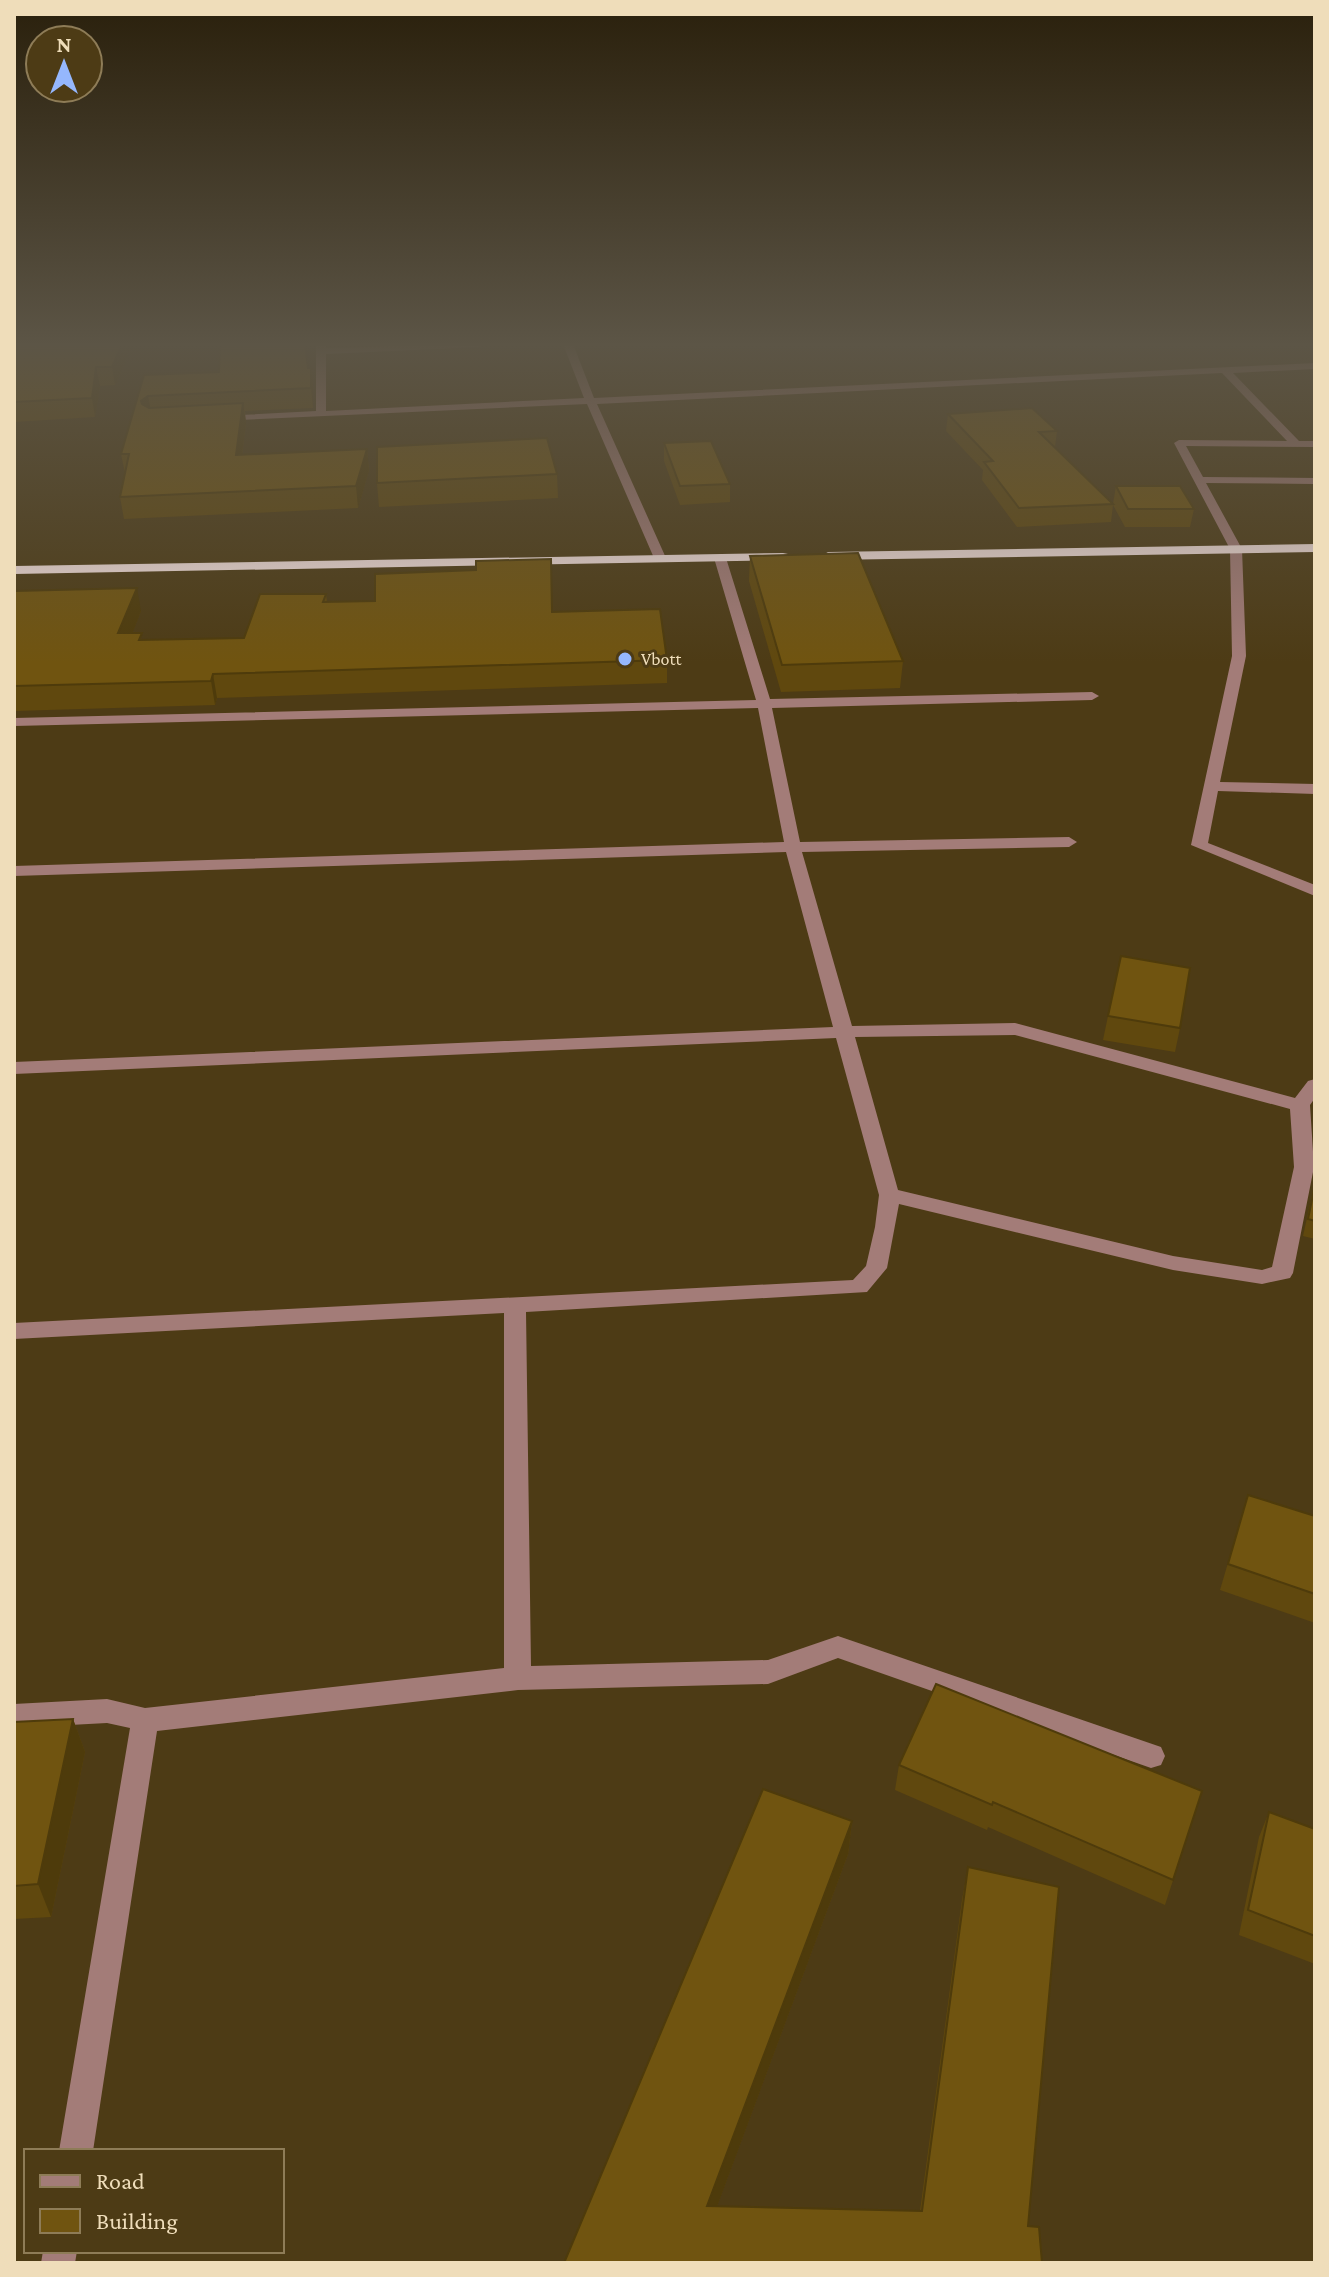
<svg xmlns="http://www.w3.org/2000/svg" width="1329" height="2277" font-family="'Crimson Pro',serif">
  <rect width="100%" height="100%" fill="#4d3b15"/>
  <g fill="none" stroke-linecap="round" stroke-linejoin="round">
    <g fill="#a37c78" fill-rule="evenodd">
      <polygon points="316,344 326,344 326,348 484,344 479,347 326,354 326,411 584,398 563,344 573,344 594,398 1315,363 1315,369 1233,373 1299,441 1315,441 1315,447 1186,446 1203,477 1315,478 1315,484 1206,483 1242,549 1246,656 1220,782 1315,784 1315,794 1218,791 1208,843 1315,885 1315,896 1191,845 1232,656 1230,549 1174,443 1179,440 1287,441 1222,373 597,404 666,558 660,562 654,558 587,404 216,421 215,419 220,416 316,411"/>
      <path d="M 720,554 L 726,558 L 770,699 L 1092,692 L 1099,696 L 1092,700 L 772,708 L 800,842 L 1069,837 L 1077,842 L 1069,847 L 802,852 L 852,1026 L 1015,1023 L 1295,1098 L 1308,1081 L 1315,1079 L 1315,1098 L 1310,1105 L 1314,1167 L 1293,1273 L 1290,1278 L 1262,1284 L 1173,1270 L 899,1204 L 887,1268 L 867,1292 L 526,1312 L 531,1666 L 768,1660 L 838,1636 L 1161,1747 L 1165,1756 L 1161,1765 L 1151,1768 L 838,1658 L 768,1684 L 518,1690 L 157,1731 L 93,2151 L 59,2151 L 130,1728 L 107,1723 L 14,1728 L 14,1704 L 107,1699 L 145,1708 L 504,1668 L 504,1313 L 14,1339 L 14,1323 L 853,1280 L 866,1266 L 875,1227 L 879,1195 L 836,1038 L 14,1074 L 14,1062 L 833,1027 L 786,852 L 14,876 L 14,866 L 784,842 L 758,708 L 14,726 L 14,718 L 756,700 L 714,558 ZM 1015,1035 L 1290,1109 L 1294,1167 L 1272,1267 L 1262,1270 L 1173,1256 L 898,1190 L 855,1037 Z"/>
      <polygon points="43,2251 77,2251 75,2263 41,2263"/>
    </g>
    <g fill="#f9e5e3" fill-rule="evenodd">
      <polygon points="1315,544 1315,552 828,560 821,556 828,552"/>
      <polygon points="783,553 788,554 788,560 14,574 14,566"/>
    </g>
  </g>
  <g fill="#60480e">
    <polygon points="14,344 133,344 115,385 100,386 95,417 14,422"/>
    <polygon points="311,368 313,388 313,408 245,411 246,423 242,455 367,449 369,470 358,508 124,519 120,497 125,473 121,454 144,375"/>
    <polygon points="948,414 1057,431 1055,447 1113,504 1116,486 1194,509 1190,527 1125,527 1113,505 1111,522 1017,527 982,480 983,470 946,431"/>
    <polygon points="664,443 730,484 730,502 680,505 664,461"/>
    <polygon points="557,474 558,498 379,507 377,483"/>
    <polygon points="750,556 903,661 900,688 781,692 749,581"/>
    <polygon points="14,591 141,611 132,633 143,640 244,638 326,594 327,602 552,612 667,660 667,683 217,698 215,705 14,711"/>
    <polygon points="1108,1016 1180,1028 1175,1052 1103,1040"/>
    <polygon points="1315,1182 1315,1239 1303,1236"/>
    <polygon points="1248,1495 1315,1516 1315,1623 1220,1590"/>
    <polygon points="73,1719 85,1752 51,1917 14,1919 14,1722"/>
    <polygon points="899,1765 1202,1791 1165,1905 988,1827 987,1830 895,1790"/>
    <polygon points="1269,1812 1315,1829 1315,1964 1239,1935 1259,1837"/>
    <polygon points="852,1821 848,1854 717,2206 920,2211 962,1900 968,1867 1028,2226 564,2263"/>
  </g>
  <g fill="#4e3b0b">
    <polygon points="122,344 133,344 115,385 112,367"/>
    <polygon points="96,367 100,386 95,417 92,398"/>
    <polygon points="311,368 313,388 313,408 311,388"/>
    <polygon points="148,396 152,416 144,421 141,401"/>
    <polygon points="243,403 246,423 239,477 236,455"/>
    <polygon points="367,449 369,470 358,508 356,486"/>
    <polygon points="137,588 141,611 123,657 118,633"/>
    <polygon points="213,674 217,698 215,705 211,681"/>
    <polygon points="73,1719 85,1752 51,1917 38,1884"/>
    <polygon points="852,1821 848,1854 706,2236 707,2206"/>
  </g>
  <g fill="#705410" stroke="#4e3b0b" stroke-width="2">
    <polygon points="14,344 122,344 112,367 96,367 92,398 14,402"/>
    <polygon points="220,344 305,344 308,368 311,368 311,388 148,396 141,401 142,404 149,408 243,403 236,455 367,449 356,486 120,497 129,454 121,454 144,375 219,372"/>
    <polygon points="1032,408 1057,431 1039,432 1113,504 1019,508 984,462 993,461 948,414"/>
    <polygon points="547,438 557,474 377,483 377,447"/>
    <polygon points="711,441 730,484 680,486 664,443"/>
    <polygon points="1116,486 1180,486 1194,509 1128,509"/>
    <polygon points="858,553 903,661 782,665 750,556"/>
    <polygon points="551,559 552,612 660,609 667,660 213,674 211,681 14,686 14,591 137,588 118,633 142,633 139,640 244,638 260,594 326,594 323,602 375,601 375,574 476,570 476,561"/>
    <polygon points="1121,956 1190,968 1180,1028 1108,1016"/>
    <polygon points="1315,1185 1315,1221 1308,1219"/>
    <polygon points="1248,1495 1315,1516 1315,1594 1228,1564"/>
    <polygon points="936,1684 1202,1791 1173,1880 993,1802 992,1805 899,1765"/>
    <polygon points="73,1719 38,1884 14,1886 14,1722"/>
    <polygon points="763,1789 852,1821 707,2206 922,2211 968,1867 1059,1887 1028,2226 1039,2227 1042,2263 564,2263"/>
    <polygon points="1269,1812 1315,1829 1315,1936 1248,1910"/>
  </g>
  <linearGradient id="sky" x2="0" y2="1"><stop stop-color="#2a200c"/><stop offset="0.52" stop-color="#5c5546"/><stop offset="1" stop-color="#5c5546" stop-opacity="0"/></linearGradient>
  <rect width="1329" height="663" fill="url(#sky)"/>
  <circle fill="#95b7fd" stroke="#4d3b15" stroke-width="3" cx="625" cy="659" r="8"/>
  <g text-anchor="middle" stroke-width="6" stroke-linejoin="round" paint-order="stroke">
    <g font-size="18" fill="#efddba" stroke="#4d3b15" text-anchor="start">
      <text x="641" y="665">Vbott</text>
    </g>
  </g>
  <rect width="1329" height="2277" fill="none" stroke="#efddba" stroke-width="32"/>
  <rect x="24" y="2149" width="260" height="104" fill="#4d3b15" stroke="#8e7c57" stroke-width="2"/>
  <rect x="40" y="2175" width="40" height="12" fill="#a37c78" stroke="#8e7c57" stroke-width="2"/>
  <text x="96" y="2189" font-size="24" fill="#efddba">Road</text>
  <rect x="40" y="2209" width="40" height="24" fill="#705410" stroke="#8e7c57" stroke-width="2"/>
  <text x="96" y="2229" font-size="24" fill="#efddba">Building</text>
  <g transform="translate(64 64)"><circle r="38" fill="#4d3b15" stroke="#8e7c57" stroke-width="2"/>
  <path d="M0-6L14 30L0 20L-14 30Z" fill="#95b7fd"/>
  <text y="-12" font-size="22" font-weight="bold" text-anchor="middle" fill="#efddba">N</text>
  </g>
</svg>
